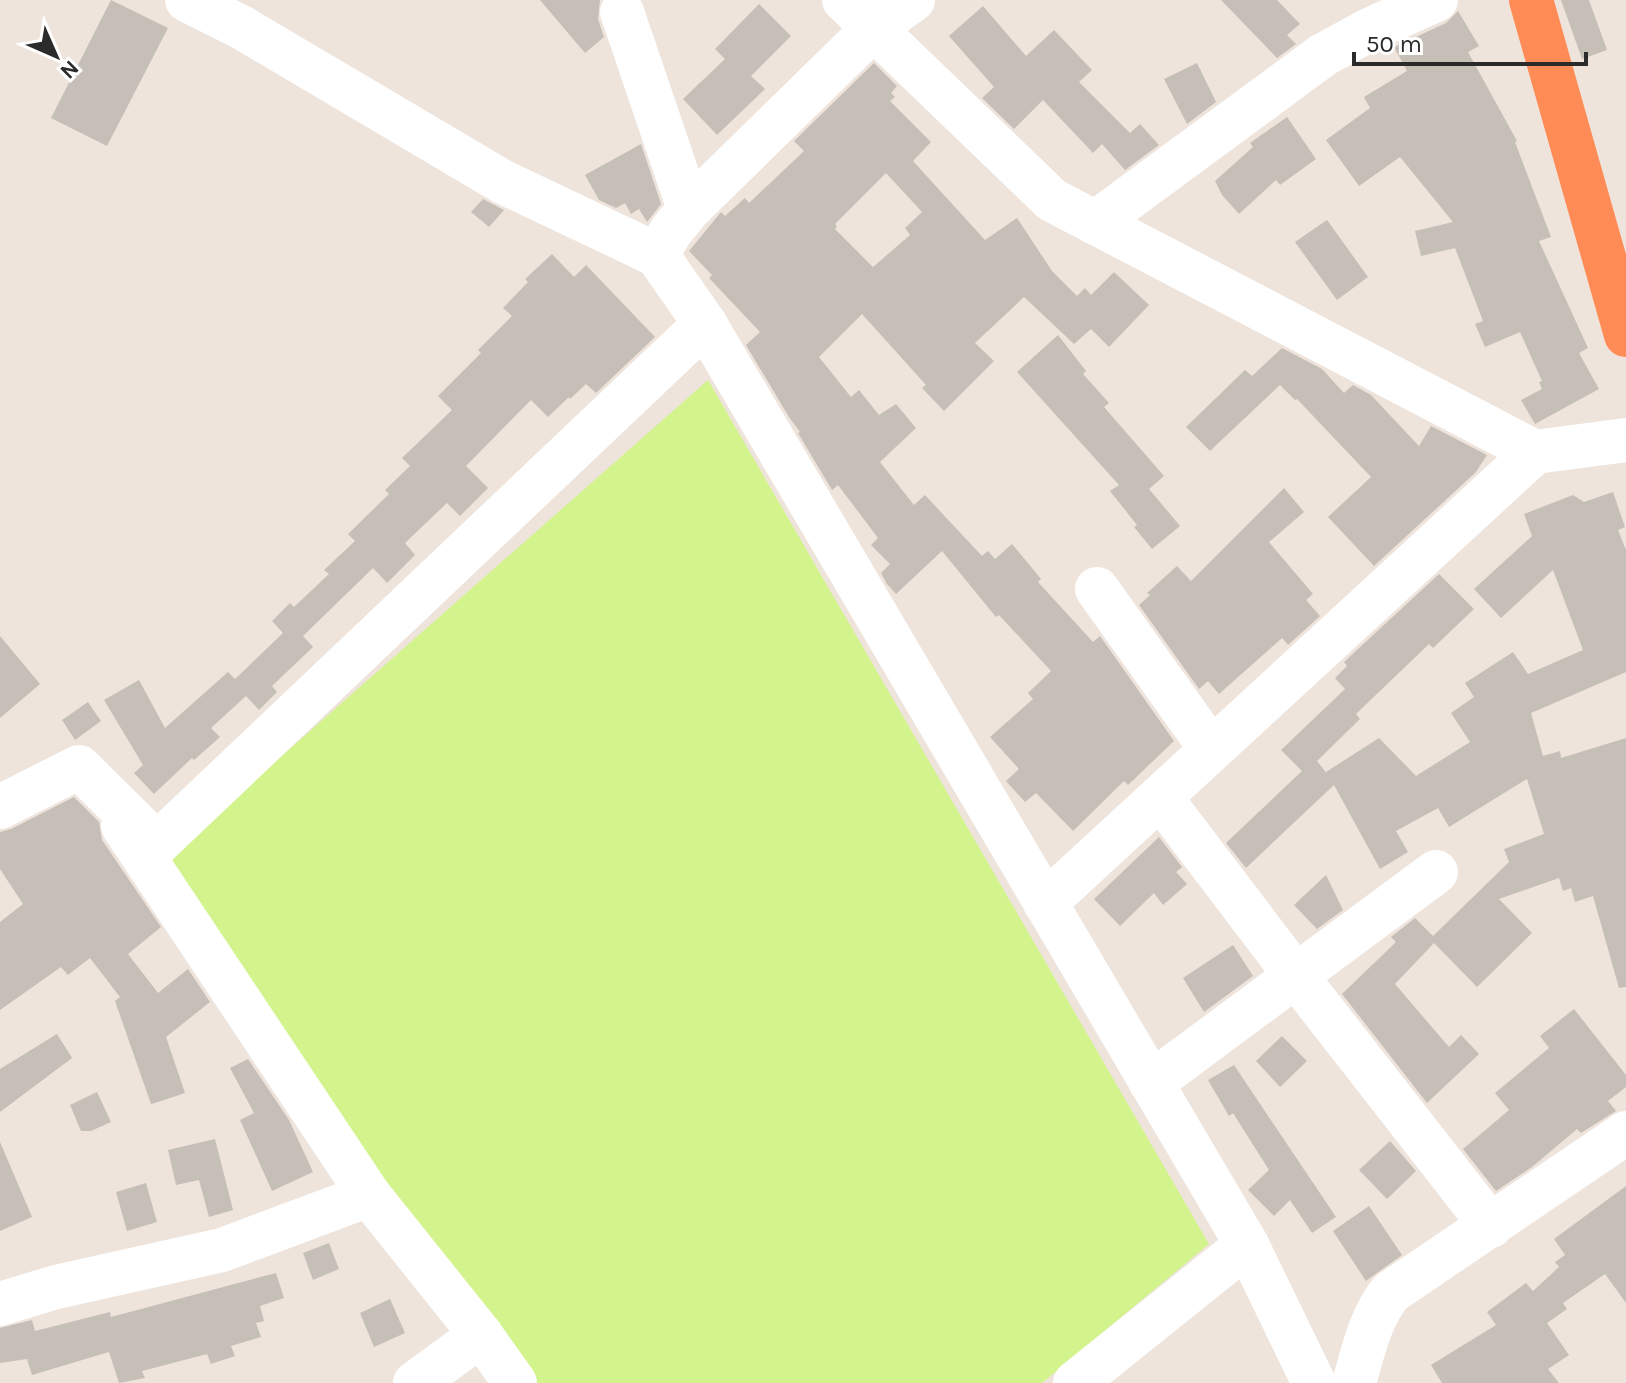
<svg xmlns="http://www.w3.org/2000/svg" width="1626" height="1383" font-family="Karla,sans-serif">
  <rect width="100%" height="100%" fill="#eee4dc"/>
  <polygon fill="#d3f38d" points="708,380 1209,1244 1042,1383 506,1383 166,858"/>
  <g fill="#c6bfb7" fill-rule="evenodd">
    <polygon points="111,0 168,28 107,146 51,118"/>
    <polygon points="540,0 600,0 598,19 604,37 585,53"/>
    <polygon points="1221,0 1277,0 1300,24 1287,35 1296,44 1277,58"/>
    <polygon points="1561,0 1589,0 1607,50 1582,59"/>
    <polygon points="759,4 791,36 751,76 765,89 717,135 683,99 725,59 715,49"/>
    <polygon points="983,6 1026,56 1054,30 1092,70 1079,82 1130,133 1140,124 1159,145 1125,170 1102,144 1093,153 1043,100 1014,129 982,98 994,87 949,36"/>
    <polygon points="1458,11 1479,46 1468,52 1517,141 1515,142 1551,237 1539,241 1588,348 1579,353 1599,389 1535,424 1521,400 1542,389 1539,382 1542,381 1520,332 1485,347 1475,324 1483,321 1455,248 1421,256 1415,231 1453,222 1400,157 1359,186 1326,140 1370,108 1364,97 1407,71 1394,47 1446,23"/>
    <path d="M 874,63 L 897,86 L 891,93 L 895,97 L 890,101 L 931,142 L 913,161 L 985,240 L 1017,218 L 1052,271 L 1077,296 L 1085,288 L 1091,295 L 1114,272 L 1149,305 L 1109,347 L 1091,329 L 1074,344 L 1024,297 L 975,343 L 994,361 L 944,411 L 922,388 L 926,385 L 862,314 L 819,357 L 851,397 L 859,390 L 879,415 L 896,404 L 916,428 L 880,462 L 914,505 L 925,495 L 982,556 L 988,551 L 995,559 L 1012,544 L 1041,579 L 1038,582 L 1093,642 L 1100,636 L 1174,741 L 1128,785 L 1124,781 L 1073,831 L 1036,793 L 1025,802 L 1006,781 L 1019,769 L 990,737 L 1033,699 L 1028,693 L 1051,671 L 999,615 L 996,617 L 942,551 L 896,594 L 887,584 L 881,573 L 890,564 L 871,545 L 878,538 L 838,485 L 832,490 L 798,433 L 800,432 L 789,417 L 746,345 L 760,332 L 709,278 L 712,275 L 689,251 L 721,212 L 725,216 L 745,198 L 749,203 L 804,151 L 794,141 ZM 886,173 L 922,212 L 905,228 L 910,235 L 873,267 L 835,229 L 837,226 L 835,224 Z"/>
    <polygon points="1197,63 1216,102 1187,124 1164,79"/>
    <polygon points="1287,117 1316,159 1280,185 1276,180 1239,214 1222,195 1215,181 1253,147 1250,143"/>
    <polygon points="641,144 661,204 647,222 639,209 631,214 625,203 616,208 599,200 585,175"/>
    <polygon points="483,199 504,210 489,227 471,212"/>
    <polygon points="1327,220 1368,277 1337,300 1295,242"/>
    <polygon points="552,254 574,277 586,265 655,337 596,393 586,384 570,399 569,397 548,417 531,400 466,466 488,488 460,516 447,503 405,543 415,555 387,583 373,568 303,636 313,647 272,686 277,692 259,710 246,696 211,728 220,737 194,760 192,758 154,794 134,773 143,765 104,700 139,680 165,728 228,672 235,679 283,633 272,621 290,603 294,607 329,574 324,570 355,541 348,534 389,494 385,490 410,466 402,458 452,410 438,396 481,353 478,350 512,316 503,308 528,282 525,279"/>
    <polygon points="1058,335 1086,371 1083,374 1109,403 1104,407 1164,476 1149,489 1180,526 1152,549 1134,527 1137,525 1110,491 1119,485 1017,372"/>
    <polygon points="1282,348 1322,369 1344,393 1353,385 1371,395 1419,446 1431,426 1487,455 1476,472 1374,566 1328,517 1371,477 1297,399 1295,400 1280,385 1210,451 1186,427 1245,370 1252,376"/>
    <polygon points="1284,488 1304,512 1269,542 1313,594 1306,600 1320,616 1288,645 1282,638 1219,694 1208,681 1199,689 1139,605 1150,595 1147,593 1177,566 1191,581"/>
    <polygon points="1613,492 1625,527 1618,530 1626,550 1626,672 1531,713 1543,756 1560,751 1561,758 1626,738 1626,987 1619,988 1593,896 1575,902 1571,888 1563,891 1559,878 1499,899 1532,933 1477,987 1434,943 1395,984 1449,1047 1461,1035 1479,1054 1427,1103 1342,994 1396,942 1391,937 1415,918 1433,936 1509,862 1504,849 1544,834 1527,779 1449,827 1438,808 1396,831 1408,852 1380,869 1334,785 1246,868 1226,843 1302,771 1281,750 1345,689 1335,678 1347,666 1344,662 1439,574 1474,609 1433,648 1429,644 1356,714 1360,719 1317,761 1328,775 1326,772 1379,738 1416,776 1470,742 1451,713 1474,697 1465,683 1513,652 1528,674 1583,650 1553,570 1501,618 1474,589 1532,536 1524,514 1573,495 1584,502"/>
    <polygon points="0,636 40,684 0,718"/>
    <polygon points="88,702 101,721 75,740 62,720"/>
    <polygon points="74,797 99,822 102,840 161,927 128,954 158,993 188,969 210,1002 166,1037 185,1093 158,1102 151,1104 115,1001 120,997 90,958 68,975 61,967 0,1010 0,922 23,904 0,869 0,832 11,829"/>
    <polygon points="1159,837 1182,867 1176,872 1187,884 1163,905 1154,893 1120,926 1094,899"/>
    <polygon points="1326,875 1343,910 1317,929 1294,905"/>
    <polygon points="1233,945 1253,976 1204,1012 1183,978"/>
    <polygon points="1574,1009 1626,1075 1626,1087 1608,1101 1616,1111 1581,1133 1577,1129 1532,1167 1496,1191 1463,1149 1509,1110 1495,1093 1549,1048 1540,1036"/>
    <polygon points="57,1034 72,1058 0,1112 0,1069"/>
    <polygon points="1282,1036 1307,1061 1280,1087 1256,1061"/>
    <polygon points="248,1059 289,1120 313,1172 272,1191 240,1120 254,1113 230,1068"/>
    <polygon points="1234,1065 1336,1217 1312,1233 1290,1200 1274,1216 1248,1190 1269,1170 1233,1113 1229,1116 1208,1080"/>
    <polygon points="97,1092 111,1122 91,1131 81,1131 70,1105"/>
    <polygon points="215,1139 233,1210 209,1217 199,1180 176,1185 168,1150"/>
    <polygon points="1390,1141 1416,1171 1387,1199 1359,1170"/>
    <polygon points="0,1142 32,1217 0,1231"/>
    <polygon points="146,1183 157,1222 127,1231 116,1192"/>
    <polygon points="1626,1186 1626,1303 1605,1274 1563,1303 1567,1309 1547,1323 1569,1355 1548,1369 1559,1383 1442,1383 1431,1365 1496,1325 1487,1312 1526,1283 1533,1291 1559,1267 1555,1262 1565,1255 1554,1239"/>
    <polygon points="1369,1206 1402,1255 1366,1281 1333,1231"/>
    <polygon points="329,1243 339,1269 313,1280 303,1253"/>
    <polygon points="276,1273 284,1298 260,1306 264,1321 256,1323 261,1337 231,1346 235,1356 211,1364 207,1354 142,1371 145,1378 119,1383 109,1352 32,1375 27,1359 0,1363 0,1328 32,1320 35,1331 110,1312 111,1317"/>
    <polygon points="390,1299 405,1333 374,1347 360,1313"/>
  </g>
  <g fill="none" stroke-linecap="round" stroke-linejoin="round">
    <g stroke="#fff" stroke-width="44">
      <polyline points="187,0 241,27 503,182 657,255"/>
      <polyline points="844,0 1052,200 1535,452 1626,440"/>
      <polyline points="913,0 874,28 689,209 671,231 657,255 705,324 1247,1245 1314,1383"/>
      <polyline points="622,12 689,209"/>
      <polyline points="1095,223 1323,55 1369,30 1436,0"/>
      <polyline points="1097,589 1211,749"/>
      <polyline points="1160,797 1296,976 1491,1226"/>
      <polyline points="0,807 79,767 157,844 705,324"/>
      <polyline points="123,826 369,1195 481,1335 515,1383"/>
      <polyline points="1045,903 1535,452"/>
      <polyline points="1151,1083 1436,872"/>
      <polyline points="0,1304 56,1287 222,1250 369,1195"/>
      <polyline points="415,1383 481,1335"/>
      <polyline points="1075,1383 1247,1245"/>
      <path d="M 1354,1383 C 1363,1352 1370,1317 1391,1292 L 1626,1133"/>
    </g>
    <polyline stroke="#ff8c56" stroke-width="44" points="1531,0 1626,335"/>
  </g>
  <g transform="translate(56 56) rotate(135)" stroke="#ffffff" stroke-width="6" paint-order="stroke">
  <path d="M0-6L14 30L0 20L-14 30Z" fill="#2b2b2b"/>
  <text y="-12" font-size="22" font-weight="bold" text-anchor="middle" fill="#2b2b2b">N</text>
  </g>
  <path d="M1354 52v12h232v-12" fill="none" stroke="#2b2b2b" stroke-width="4"/>
  <text x="1366" y="52" font-size="24" fill="#2b2b2b" stroke="#ffffff" stroke-width="6" paint-order="stroke">50 m</text>
</svg>
